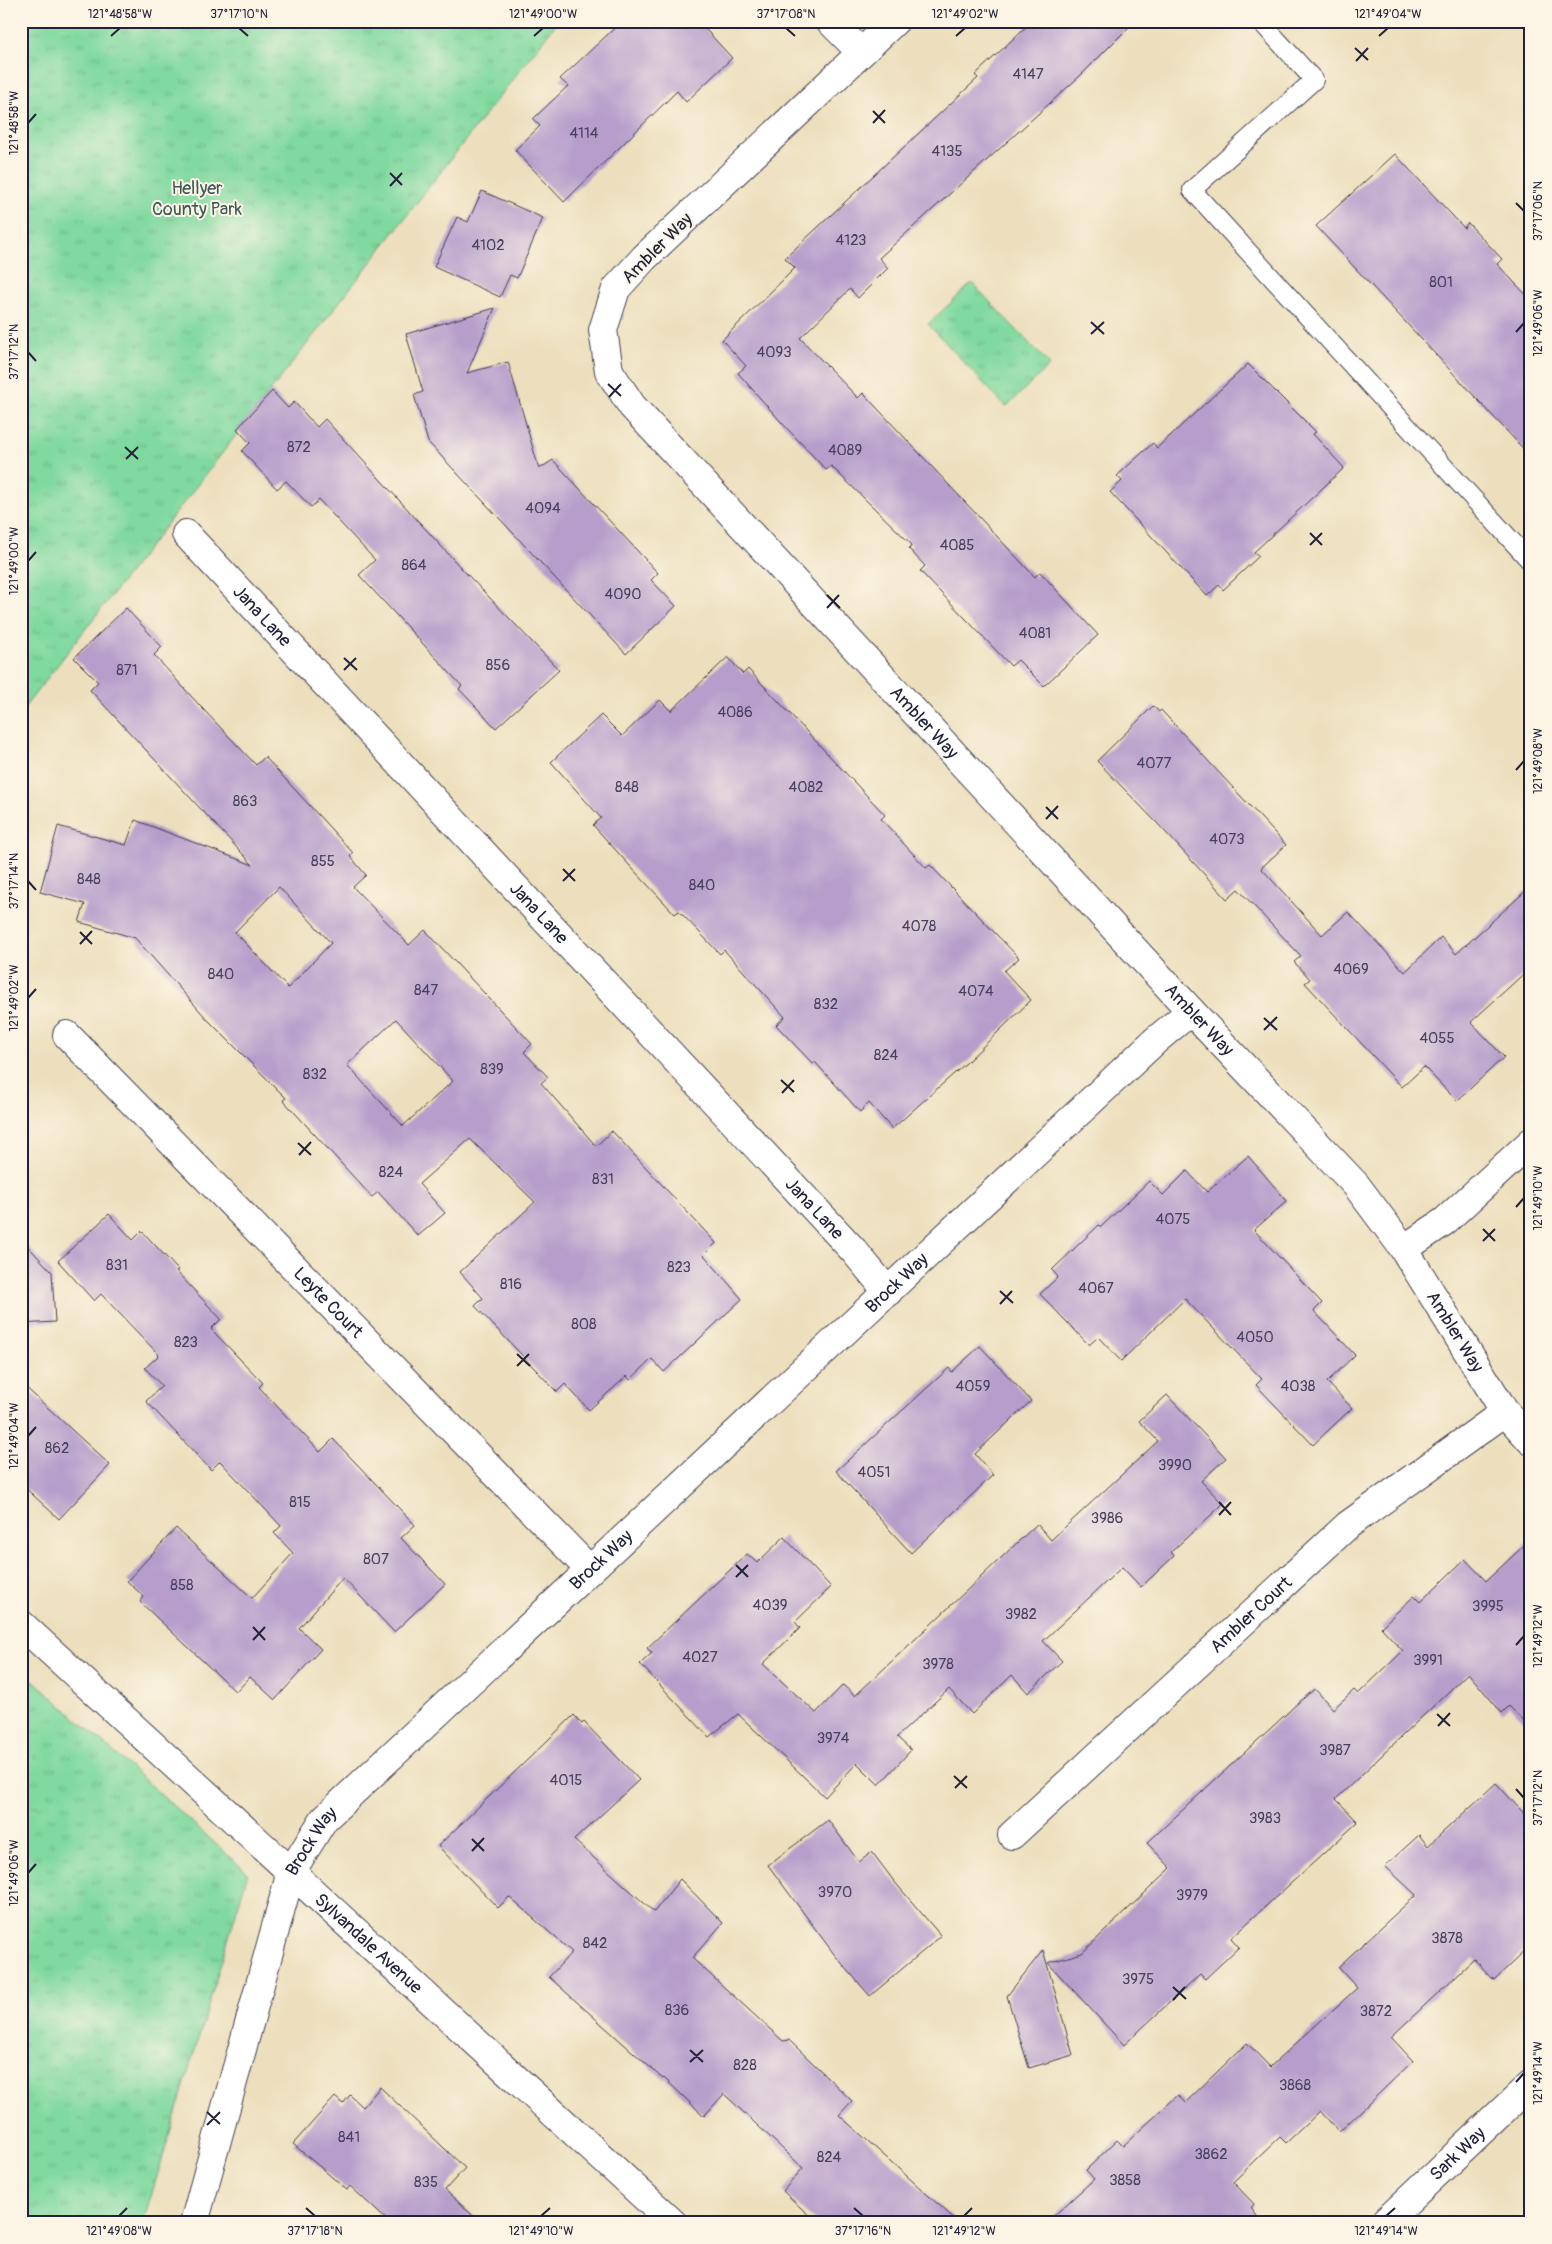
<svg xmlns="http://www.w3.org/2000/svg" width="1552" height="2244" font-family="Pangolin,sans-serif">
  <defs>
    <pattern id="park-tufts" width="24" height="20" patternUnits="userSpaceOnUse" patternTransform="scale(1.25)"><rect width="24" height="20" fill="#80d99f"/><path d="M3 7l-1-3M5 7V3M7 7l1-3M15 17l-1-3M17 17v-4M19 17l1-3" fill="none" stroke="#6eba8a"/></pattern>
  </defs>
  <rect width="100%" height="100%" fill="#fcf5e5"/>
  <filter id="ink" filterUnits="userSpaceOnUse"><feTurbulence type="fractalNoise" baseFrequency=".02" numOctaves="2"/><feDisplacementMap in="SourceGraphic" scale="10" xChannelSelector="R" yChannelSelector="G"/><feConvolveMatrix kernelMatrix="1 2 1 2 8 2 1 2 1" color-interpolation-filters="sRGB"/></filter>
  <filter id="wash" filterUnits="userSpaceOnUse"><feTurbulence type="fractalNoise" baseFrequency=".0096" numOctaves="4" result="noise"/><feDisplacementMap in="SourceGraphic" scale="20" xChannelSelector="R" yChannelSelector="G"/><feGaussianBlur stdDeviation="1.12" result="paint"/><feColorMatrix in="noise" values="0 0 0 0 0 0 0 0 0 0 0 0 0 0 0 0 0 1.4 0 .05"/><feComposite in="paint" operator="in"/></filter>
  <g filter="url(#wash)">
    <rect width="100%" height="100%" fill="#eddfbd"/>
    <g fill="url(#park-tufts)" stroke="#517e6d">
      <polygon points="21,21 558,21 21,712"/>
      <polygon points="972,283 1050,365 1006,407 928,324"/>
      <polygon points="21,1669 248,1873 143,2223 21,2223"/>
    </g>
    <g id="blocks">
      <g fill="#b69dcb" fill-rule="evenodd">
        <polygon points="622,21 698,21 732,58 686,102 677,91 564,202 515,150 540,126 533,119 568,86 560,79"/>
        <polygon points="1032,21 1135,21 1081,75 879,258 888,268 858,298 850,289 800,338 858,398 863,393 1035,577 1040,572 1098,635 1044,686 1018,660 1011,666 920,571 925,566 909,549 912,545 831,466 826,470 782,423 738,373 746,366 722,340 795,268 785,258 978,78 975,75"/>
        <polygon points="1395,154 1464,228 1468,223 1502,259 1497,264 1531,300 1531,457 1316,226"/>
        <polygon points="482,191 543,218 517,278 510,275 500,297 434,267 457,217 468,222"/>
        <polygon points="495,308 467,373 508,362 539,469 553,460 658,573 651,580 676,606 626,654 428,442 414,395 423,392 406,334"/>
        <polygon points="1248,364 1316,432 1313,434 1344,468 1254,552 1259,556 1223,590 1219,585 1207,596 1110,492 1122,481 1117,476 1132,462 1153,443 1157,448"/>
        <polygon points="272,391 288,408 294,402 317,427 325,419 462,569 559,670 496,728 459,689 462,686 359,575 375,560 319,500 311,507 286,481 277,489 242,451 250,443 237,429"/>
        <path d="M 126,608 L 162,647 L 154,655 L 201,707 L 256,765 L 265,757 L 353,853 L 350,856 L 366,875 L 353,887 L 409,945 L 425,930 L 532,1044 L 524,1052 L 548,1077 L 541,1083 L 596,1146 L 612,1131 L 716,1243 L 704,1255 L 742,1299 L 664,1372 L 652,1359 L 630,1380 L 627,1376 L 589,1410 L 565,1384 L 557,1392 L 475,1306 L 483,1298 L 460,1272 L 535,1202 L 470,1139 L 419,1184 L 445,1213 L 418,1236 L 378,1192 L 372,1197 L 283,1100 L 286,1098 L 208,1020 L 135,938 L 79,922 L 85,904 L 40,892 L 58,826 L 126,845 L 135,820 L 253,865 L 90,690 L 98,682 L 74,658 ZM 279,887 L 331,943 L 288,988 L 235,932 ZM 396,1019 L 453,1081 L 403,1126 L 347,1065 Z"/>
        <polygon points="728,657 743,674 748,669 885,815 881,819 926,868 930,865 1019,958 1004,971 1031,1000 966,1063 892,1129 869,1103 860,1112 815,1062 813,1064 776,1025 785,1017 724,950 720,954 679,911 675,914 630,866 593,825 601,818 551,762 601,715 622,736 660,700 671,711"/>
        <polygon points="1153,706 1159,712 1161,710 1286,845 1261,868 1322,935 1348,912 1405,972 1441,937 1456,954 1531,886 1531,967 1471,1022 1504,1057 1457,1101 1424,1067 1402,1087 1305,983 1310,979 1294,962 1301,956 1238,889 1227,899 1158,824 1097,761"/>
        <polygon points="1248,1156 1287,1201 1254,1230 1322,1303 1314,1311 1355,1355 1327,1382 1352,1408 1313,1445 1256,1385 1262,1379 1185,1299 1121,1361 1098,1337 1089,1345 1040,1294 1058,1277 1052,1270 1099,1225 1101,1227 1149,1181 1163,1195 1187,1171 1207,1192"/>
        <polygon points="109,1214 133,1240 142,1231 178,1270 176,1271 221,1319 211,1329 263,1383 259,1387 320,1452 333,1439 415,1525 401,1538 445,1584 394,1632 343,1578 299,1628 321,1649 275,1700 250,1677 236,1692 140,1602 144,1597 127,1581 176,1528 252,1598 293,1553 274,1533 281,1526 220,1461 211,1470 146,1401 162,1386 145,1368 159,1355 101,1294 94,1301 58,1261"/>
        <polygon points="21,1239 52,1272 55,1322 21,1324"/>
        <polygon points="980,1346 1031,1401 975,1454 993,1475 911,1553 836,1471 949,1368 952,1372"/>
        <polygon points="21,1383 110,1465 59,1519 21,1484"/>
        <polygon points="1167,1395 1226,1458 1201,1481 1223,1504 1171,1552 1174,1556 1141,1587 1122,1567 1043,1641 1062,1661 1028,1693 1012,1675 972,1714 949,1689 897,1737 911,1750 879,1785 857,1763 825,1797 738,1714 709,1737 640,1664 652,1653 647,1648 747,1554 757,1563 784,1537 831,1587 795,1622 800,1628 763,1664 816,1713 843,1685 855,1696 1037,1524 1051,1540 1158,1441 1139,1421"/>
        <polygon points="1531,1539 1531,1729 1509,1706 1502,1713 1468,1673 1336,1799 1358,1822 1231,1938 1239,1947 1205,1979 1200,1974 1124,2045 1048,1963 1082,1953 1171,1868 1147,1843 1299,1702 1315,1689 1333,1709 1354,1690 1358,1694 1403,1651 1381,1627 1414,1596 1420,1602 1465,1559 1486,1581"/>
        <polygon points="574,1715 582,1724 584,1722 639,1780 574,1840 654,1912 680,1879 723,1923 692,1958 783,2041 789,2040 852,2101 839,2115 959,2223 817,2223 783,2191 803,2168 724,2094 704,2116 664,2078 663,2079 549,1977 572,1952 509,1897 498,1908 438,1846"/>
        <polygon points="1496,1783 1531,1821 1531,1945 1494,1980 1474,1959 1391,2037 1413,2061 1339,2132 1320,2111 1286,2143 1280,2137 1233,2182 1254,2204 1251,2208 1262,2223 1046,2223 1094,2179 1086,2170 1117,2140 1123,2146 1178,2095 1185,2103 1247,2043 1270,2067 1357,1988 1338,1967 1416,1895 1385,1866 1419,1835 1428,1846"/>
        <polygon points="828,1820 859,1862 872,1852 893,1880 941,1936 870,1996 834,1954 768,1865"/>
        <polygon points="1043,1950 1073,2055 1029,2068 1007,1996"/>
        <polygon points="380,2087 465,2168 445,2190 481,2223 390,2223 350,2186 347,2190 293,2144 335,2097 343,2104 350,2095 363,2107"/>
      </g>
    </g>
  </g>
  <g filter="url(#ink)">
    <use href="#blocks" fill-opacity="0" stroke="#403e4e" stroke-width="1"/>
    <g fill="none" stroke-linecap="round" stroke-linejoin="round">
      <g stroke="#403e4e" stroke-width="20">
        <polyline id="lane" points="1260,21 1314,80 1192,190 1531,562"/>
      </g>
      <g stroke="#403e4e" stroke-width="30">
        <g id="street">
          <polyline points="830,21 861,52"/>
          <path id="s1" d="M 895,21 L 644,258 L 616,289 L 603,330 L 609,371 L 632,406 L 1191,1011 L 1356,1185 L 1404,1249 L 1505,1412 L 1531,1441"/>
          <path id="s2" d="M 186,534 L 854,1251 L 888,1292"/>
          <path id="s3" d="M 67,1035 L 589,1569"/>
          <polyline points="1404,1249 1445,1221 1531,1142"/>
          <path id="s4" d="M 21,1624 L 673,2223"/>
          <path id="s5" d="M 1012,1835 L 1348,1525 L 1505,1412"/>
          <path id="s6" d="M 194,2223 L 291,1872 L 324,1819 L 1156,1040 L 1191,1011"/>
          <path id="s7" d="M 1384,2223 L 1531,2084"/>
        </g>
      </g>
      <use href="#lane" stroke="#fff" stroke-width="18"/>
      <use href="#street" stroke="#fff" stroke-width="28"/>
    </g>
  </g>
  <path fill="none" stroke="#22223b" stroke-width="2" d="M 239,28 L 248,36M 786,28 L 795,36M 111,36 L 120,28M 534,36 L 543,28M 956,36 L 965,28M 1379,36 L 1388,28M 1355,48 L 1368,60M 1356,61 L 1368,48M 873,111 L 885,123M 28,123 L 36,114M 873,123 L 885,110M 390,173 L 402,185M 390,186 L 402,173M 1516,203 L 1524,211M 1091,322 L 1104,334M 1516,332 L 1524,323M 1091,334 L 1104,322M 28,352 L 36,361M 608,384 L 621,396M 609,397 L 621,384M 125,447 L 138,459M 126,459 L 138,447M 1310,533 L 1322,545M 1310,545 L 1322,533M 28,561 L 36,552M 827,595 L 840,608M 827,608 L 839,595M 344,658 L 357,670M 344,670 L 356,658M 1516,770 L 1524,761M 1046,807 L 1058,819M 1046,819 L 1058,806M 563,869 L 575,881M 28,881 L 36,890M 563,881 L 575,869M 80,932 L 92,944M 80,944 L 92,931M 28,998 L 36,989M 1264,1018 L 1277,1030M 1264,1030 L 1277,1017M 781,1080 L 794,1092M 782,1093 L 794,1080M 298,1143 L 311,1155M 299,1155 L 311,1142M 1516,1207 L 1524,1198M 1483,1229 L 1495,1241M 1483,1241 L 1495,1229M 1000,1291 L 1013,1303M 1000,1304 L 1012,1291M 517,1354 L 530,1366M 517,1366 L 529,1354M 28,1436 L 36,1427M 1219,1502 L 1231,1515M 1219,1515 L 1231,1502M 736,1565 L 748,1577M 736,1577 L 748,1565M 253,1627 L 265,1640M 253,1640 L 265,1627M 1516,1645 L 1524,1636M 1437,1714 L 1450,1726M 1438,1726 L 1450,1713M 954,1776 L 967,1788M 955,1788 L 967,1776M 1516,1789 L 1524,1798M 472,1839 L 484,1851M 472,1851 L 484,1838M 28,1873 L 36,1864M 1173,1987 L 1186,1999M 1173,2000 L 1185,1987M 690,2050 L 703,2062M 690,2062 L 703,2050M 1516,2082 L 1524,2073M 207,2112 L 220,2124M 207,2125 L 220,2112M 306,2208 L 315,2216M 854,2208 L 863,2216M 119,2216 L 127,2208M 541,2216 L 550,2208M 964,2216 L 972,2208M 1386,2216 L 1395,2208"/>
  <g text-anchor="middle" stroke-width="4" stroke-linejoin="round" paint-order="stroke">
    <g font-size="15" fill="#47415f">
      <text x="1028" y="79">4147</text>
      <text x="584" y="138">4114</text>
      <text x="947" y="156">4135</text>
      <text x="851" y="245">4123</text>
      <text x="488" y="250">4102</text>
      <text x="1441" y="287">801</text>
      <text x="774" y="357">4093</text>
      <text x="299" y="452">872</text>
      <text x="845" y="455">4089</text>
      <text x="543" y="513">4094</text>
      <text x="957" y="550">4085</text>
      <text x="414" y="570">864</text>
      <text x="623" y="599">4090</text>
      <text x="1035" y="638">4081</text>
      <text x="498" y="670">856</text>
      <text x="127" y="675">871</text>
      <text x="735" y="717">4086</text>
      <text x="1154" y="768">4077</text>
      <text x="627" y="792">848</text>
      <text x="806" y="792">4082</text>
      <text x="245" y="806">863</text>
      <text x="1227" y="844">4073</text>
      <text x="323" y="866">855</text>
      <text x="89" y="884">848</text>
      <text x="702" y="890">840</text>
      <text x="919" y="931">4078</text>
      <text x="1351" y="974">4069</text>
      <text x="221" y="979">840</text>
      <text x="426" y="995">847</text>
      <text x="976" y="996">4074</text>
      <text x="826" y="1009">832</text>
      <text x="1437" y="1043">4055</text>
      <text x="886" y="1060">824</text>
      <text x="492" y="1074">839</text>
      <text x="315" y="1079">832</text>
      <text x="391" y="1177">824</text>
      <text x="603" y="1184">831</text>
      <text x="1173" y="1224">4075</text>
      <text x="117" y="1270">831</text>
      <text x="679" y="1272">823</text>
      <text x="511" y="1289">816</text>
      <text x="1096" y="1293">4067</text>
      <text x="584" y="1329">808</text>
      <text x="1255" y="1342">4050</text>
      <text x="186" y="1347">823</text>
      <text x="973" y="1391">4059</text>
      <text x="1298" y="1391">4038</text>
      <text x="57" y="1453">862</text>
      <text x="1175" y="1470">3990</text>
      <text x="874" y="1477">4051</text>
      <text x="300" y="1507">815</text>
      <text x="1107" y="1523">3986</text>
      <text x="376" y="1564">807</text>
      <text x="182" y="1590">858</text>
      <text x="770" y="1610">4039</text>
      <text x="1488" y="1611">3995</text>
      <text x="1021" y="1619">3982</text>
      <text x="700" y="1662">4027</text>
      <text x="1428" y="1665">3991</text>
      <text x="938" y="1669">3978</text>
      <text x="833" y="1743">3974</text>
      <text x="1335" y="1755">3987</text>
      <text x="566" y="1785">4015</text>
      <text x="1265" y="1823">3983</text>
      <text x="835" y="1897">3970</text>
      <text x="1192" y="1900">3979</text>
      <text x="1447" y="1943">3878</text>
      <text x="595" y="1948">842</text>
      <text x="1138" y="1984">3975</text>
      <text x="677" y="2015">836</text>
      <text x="1376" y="2016">3872</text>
      <text x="745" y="2070">828</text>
      <text x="1295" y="2090">3868</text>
      <text x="349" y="2142">841</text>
      <text x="1211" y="2159">3862</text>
      <text x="829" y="2162">824</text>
      <text x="1125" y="2185">3858</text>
      <text x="426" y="2187">835</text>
    </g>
    <g font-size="18" fill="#3e5959" stroke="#fcf5e5">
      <text x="197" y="194">Hellyer<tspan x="197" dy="21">County Park</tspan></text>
    </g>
    <g font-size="18" fill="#22223b" stroke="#fcf5e5">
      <text transform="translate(657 248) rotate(-45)" y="6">Ambler Way</text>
      <text dy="6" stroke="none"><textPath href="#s2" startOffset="112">Jana Lane</textPath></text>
      <text dy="6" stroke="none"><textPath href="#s1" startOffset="944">Ambler Way</textPath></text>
      <text dy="6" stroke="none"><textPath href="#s2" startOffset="518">Jana Lane</textPath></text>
      <text dy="6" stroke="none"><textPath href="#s1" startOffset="1349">Ambler Way</textPath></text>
      <text dy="6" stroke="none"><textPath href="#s2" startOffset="922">Jana Lane</textPath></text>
      <text dy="6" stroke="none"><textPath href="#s6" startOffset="1211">Brock Way</textPath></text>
      <text dy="6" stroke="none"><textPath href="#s3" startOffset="374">Leyte Court</textPath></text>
      <text dy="6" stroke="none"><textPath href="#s1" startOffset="1754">Ambler Way</textPath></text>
      <text dy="6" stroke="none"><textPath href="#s6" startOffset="806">Brock Way</textPath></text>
      <text dy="6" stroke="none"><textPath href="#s5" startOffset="325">Ambler Court</textPath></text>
      <text dy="6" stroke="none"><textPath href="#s6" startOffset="401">Brock Way</textPath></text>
      <text dy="6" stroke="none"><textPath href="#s4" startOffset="472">Sylvandale Avenue</textPath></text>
      <text dy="6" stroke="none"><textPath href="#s7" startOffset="101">Sark Way</textPath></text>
    </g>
  </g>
  <rect width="1552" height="2244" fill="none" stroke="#fcf5e5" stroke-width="55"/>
  <rect x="28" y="28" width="1496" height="2188" fill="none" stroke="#22223b" stroke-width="2"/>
  <g font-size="12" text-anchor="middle" fill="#22223b">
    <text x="120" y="18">121°48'58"W</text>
    <text x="239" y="18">37°17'10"N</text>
    <text x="543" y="18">121°49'00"W</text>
    <text x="786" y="18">37°17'08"N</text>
    <text x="965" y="18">121°49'02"W</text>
    <text x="1388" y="18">121°49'04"W</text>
    <text transform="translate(14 123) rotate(-90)" y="4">121°48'58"W</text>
    <text transform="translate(1538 211) rotate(-90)" y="4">37°17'06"N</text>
    <text transform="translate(1538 323) rotate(-90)" y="4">121°49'06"W</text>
    <text transform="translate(14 352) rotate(-90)" y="4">37°17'12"N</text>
    <text transform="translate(14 561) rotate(-90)" y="4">121°49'00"W</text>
    <text transform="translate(1538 761) rotate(-90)" y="4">121°49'08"W</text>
    <text transform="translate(14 881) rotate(-90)" y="4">37°17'14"N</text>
    <text transform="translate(14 998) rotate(-90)" y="4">121°49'02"W</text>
    <text transform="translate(1538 1198) rotate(-90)" y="4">121°49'10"W</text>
    <text transform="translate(14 1436) rotate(-90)" y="4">121°49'04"W</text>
    <text transform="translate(1538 1636) rotate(-90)" y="4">121°49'12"W</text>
    <text transform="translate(1538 1798) rotate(-90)" y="4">37°17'12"N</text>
    <text transform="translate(14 1873) rotate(-90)" y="4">121°49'06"W</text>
    <text transform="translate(1538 2073) rotate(-90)" y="4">121°49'14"W</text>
    <text x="119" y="2235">121°49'08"W</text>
    <text x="315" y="2235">37°17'18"N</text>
    <text x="541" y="2235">121°49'10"W</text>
    <text x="863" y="2235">37°17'16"N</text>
    <text x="964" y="2235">121°49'12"W</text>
    <text x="1386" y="2235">121°49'14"W</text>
  </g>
</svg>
